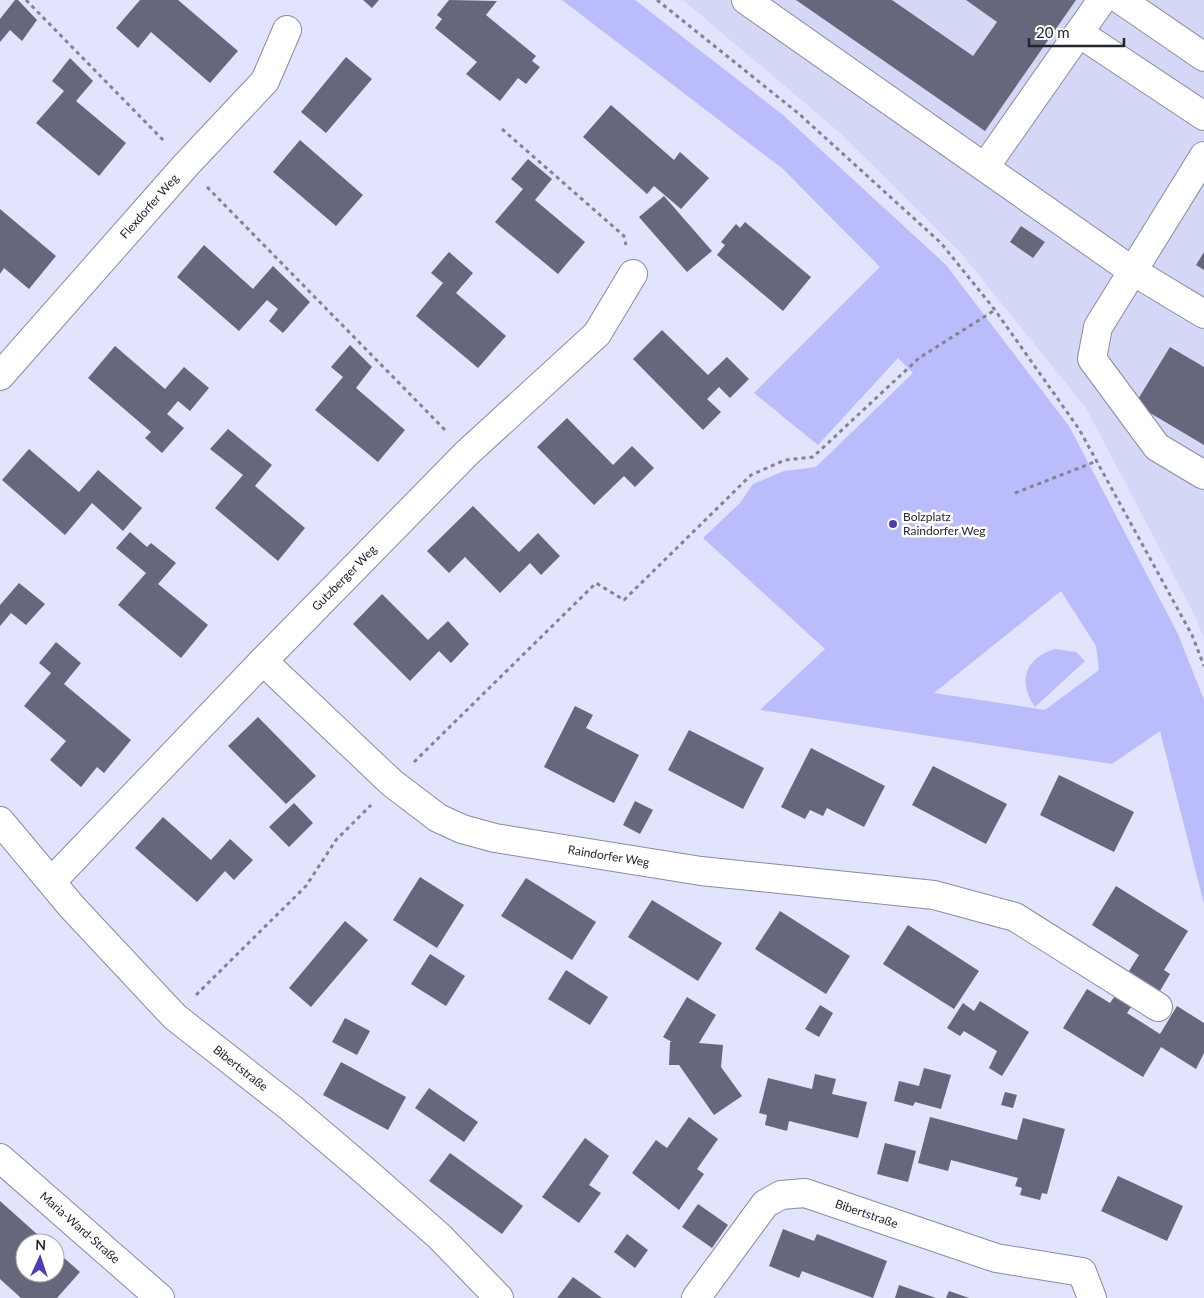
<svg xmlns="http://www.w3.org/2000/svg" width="1204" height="1298" font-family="Lato,sans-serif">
  <rect width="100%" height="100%" fill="#e2e3fc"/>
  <polygon fill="#d5d7f7" points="683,0 1204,0 1204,639 1195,616 1086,408 961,253 838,131"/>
  <g fill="#bbbcfc" fill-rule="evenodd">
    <path d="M 562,0 L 635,0 L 783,115 L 946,265 L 1069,426 L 1178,634 L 1204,700 L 1204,904 L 1160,731 L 1112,764 L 760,710 L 825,649 L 703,538 L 740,503 L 753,484 L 784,471 L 816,467 L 913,373 L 898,358 L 818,445 L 754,393 L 880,267 L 783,169 ZM 1061,591 L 1096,646 L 1099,670 L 1045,710 L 934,693 Z"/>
    <path d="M 1055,649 L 1076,652 L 1085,661 L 1035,707 C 1017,681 1025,658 1055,649 Z"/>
  </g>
  <g fill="#66677d">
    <polygon points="15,0 18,0 37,20 22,41 10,30 0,42 0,19"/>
    <polygon points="140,0 178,0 238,51 210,83 151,32 138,48 116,28"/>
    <polygon points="363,0 379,0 372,8"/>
    <polygon points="449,0 497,1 486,15 536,56 532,61 540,67 526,84 518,78 500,101 466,74 477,62 435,28 442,19 437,15"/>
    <polygon points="796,0 892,0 973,56 997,22 966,0 1076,0 985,131"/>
    <polygon points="346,57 372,79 326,133 301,112"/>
    <polygon points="70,58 93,81 76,101 126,143 99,176 36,123 64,91 52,81"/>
    <polygon points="611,105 674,160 680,152 709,178 681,209 654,186 647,194 583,137"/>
    <polygon points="300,140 363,195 336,226 273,172"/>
    <polygon points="528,159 552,179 535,200 585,242 558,274 495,222 523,189 511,179"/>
    <polygon points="664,196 712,251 687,272 639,217"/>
    <polygon points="0,209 56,256 29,289 4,268 0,274"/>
    <polygon points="745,222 811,277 783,311 717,255 725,245 721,242 736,224 740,228"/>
    <polygon points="1021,226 1045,242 1033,258 1010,242"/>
    <polygon points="204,245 253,289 273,266 310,302 283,333 269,321 278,309 267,300 239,331 177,277"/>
    <polygon points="449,252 473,273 456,293 506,336 478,368 416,316 443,283 431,273"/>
    <polygon points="1204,252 1204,270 1196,265"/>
    <polygon points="662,330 708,375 727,357 749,379 730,398 719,387 707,399 721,412 703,430 633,359"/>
    <polygon points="350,345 372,367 356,388 405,430 378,462 315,410 343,377 331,367"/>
    <polygon points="115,346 165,389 184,367 209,388 190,411 178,401 167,414 184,428 162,453 145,438 151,432 88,378"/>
    <polygon points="1170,347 1204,367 1204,445 1135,404"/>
    <polygon points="567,418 613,465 632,446 654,468 635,487 624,476 594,505 537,447"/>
    <polygon points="228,429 272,465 255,486 305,528 278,561 215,508 243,475 210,449"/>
    <polygon points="29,449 79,492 98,470 142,508 123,531 92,503 65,535 2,480"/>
    <polygon points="473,506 519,552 538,533 560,556 541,575 530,563 500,593 465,557 449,573 427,551"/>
    <polygon points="130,532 147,547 151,543 176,563 158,584 208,625 181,658 118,605 146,573 116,548"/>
    <polygon points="19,583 45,604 26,625 11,613 0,626 0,605"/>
    <polygon points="382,594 428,640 448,621 469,644 451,663 439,651 410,681 353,624"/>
    <polygon points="56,642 81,663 64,684 131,740 104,773 97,767 81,787 50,760 66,741 24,706 51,673 39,663"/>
    <polygon points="575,706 593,715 586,728 639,755 614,803 544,767"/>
    <polygon points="258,717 316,776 286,804 228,746"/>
    <polygon points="689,730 764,768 743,809 668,770"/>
    <polygon points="811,748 885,786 864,827 827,808 823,816 810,810 805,819 781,807"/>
    <polygon points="933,766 1007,804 986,844 912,805"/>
    <polygon points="1059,775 1134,812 1114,852 1040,815"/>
    <polygon points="635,801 653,810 640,834 623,825"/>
    <polygon points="294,803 313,823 289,847 269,827"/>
    <polygon points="163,817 211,860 230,839 253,860 234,880 225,871 197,902 135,848"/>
    <polygon points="420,877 464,905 437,948 393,920"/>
    <polygon points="526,878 596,922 572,960 501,916"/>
    <polygon points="1116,886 1188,931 1164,970 1170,974 1160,991 1129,971 1139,955 1092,925"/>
    <polygon points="652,900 722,943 698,981 628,937"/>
    <polygon points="780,911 850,956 826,994 755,949"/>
    <polygon points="345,921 368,940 311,1007 289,988"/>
    <polygon points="908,925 979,971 954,1009 883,964"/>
    <polygon points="430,954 465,976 446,1006 411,984"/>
    <polygon points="566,970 608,997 590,1025 548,999"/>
    <polygon points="1087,989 1110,1003 1114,997 1131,1007 1127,1013 1160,1034 1177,1006 1204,1023 1204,1053 1196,1069 1161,1047 1143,1077 1063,1028"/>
    <polygon points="687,997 716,1015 699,1043 723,1045 721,1067 742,1096 714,1115 679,1065 669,1065 670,1042 672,1042 663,1037"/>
    <polygon points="980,1001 1029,1032 1002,1076 989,1068 997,1051 964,1031 960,1036 947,1028 963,1003 974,1011"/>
    <polygon points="820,1005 833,1013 819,1037 805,1029"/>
    <polygon points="345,1018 370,1031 357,1055 332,1042"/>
    <polygon points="341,1062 406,1097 388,1130 323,1095"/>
    <polygon points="924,1068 951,1075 941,1109 915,1102 913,1106 894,1101 899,1081 919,1086"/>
    <polygon points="815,1074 836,1079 832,1094 867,1102 858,1138 789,1121 787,1131 765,1125 767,1115 759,1113 768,1078 812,1089"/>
    <polygon points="429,1088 478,1122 464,1142 415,1108"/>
    <polygon points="1005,1092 1017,1095 1013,1108 1001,1105"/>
    <polygon points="689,1117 718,1139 697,1169 704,1174 679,1210 632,1173 656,1140 667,1148"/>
    <polygon points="930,1117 1017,1140 1023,1118 1065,1129 1047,1194 1042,1193 1040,1200 1020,1195 1022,1188 1015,1186 1018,1178 951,1160 948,1171 918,1163"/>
    <polygon points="585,1138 609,1156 589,1185 601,1193 579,1223 542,1197"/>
    <polygon points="885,1143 916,1151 908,1182 877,1174"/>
    <polygon points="450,1153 523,1206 502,1234 429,1181"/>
    <polygon points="1118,1176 1183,1206 1167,1241 1101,1211"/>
    <polygon points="0,1201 47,1243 25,1243 25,1273 55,1273 55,1250 80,1272 57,1298 21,1298 0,1279"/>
    <polygon points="698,1204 728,1225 712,1248 682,1227"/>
    <polygon points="783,1229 814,1241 817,1234 887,1261 873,1298 802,1271 799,1278 769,1266"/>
    <polygon points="627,1234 648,1250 635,1268 614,1252"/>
    <polygon points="573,1277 602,1298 557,1298"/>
    <polygon points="899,1285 936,1298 895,1298"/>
    <polygon points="949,1291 969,1298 946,1298"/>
  </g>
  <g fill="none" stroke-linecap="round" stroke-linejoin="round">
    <g stroke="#8a8ba2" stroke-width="30">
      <g id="minor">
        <polyline points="746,0 1131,270 1204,314"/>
        <polyline points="1121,0 1204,57"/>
        <polyline points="1079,33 1204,116"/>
        <polyline points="1204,156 1098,327 1092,359 1157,447 1204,475"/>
        <polyline points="985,167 1102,0"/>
        <path id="s1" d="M 0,376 L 186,165 L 265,81 L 287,30"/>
        <path id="s2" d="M 263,661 L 392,783 L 438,818 L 462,829 L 495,838 L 701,871 L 934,895 L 1015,917 L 1158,1007"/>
        <path id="s3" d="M 0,821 L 72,907 L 175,1017 L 291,1108 L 365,1171 L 439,1236 L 499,1298"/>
        <path id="s4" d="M 52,881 L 263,661 L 467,453 L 597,334 L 633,274"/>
        <path id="s5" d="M 0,1158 L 160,1298"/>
        <path id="s6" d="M 696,1298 L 765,1204 L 781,1195 L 805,1193 L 996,1258 L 1082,1272 L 1092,1298"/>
      </g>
    </g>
    <g stroke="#838394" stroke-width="3" stroke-dasharray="4 4" stroke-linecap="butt">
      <polyline points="26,0 165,142"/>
      <polyline points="657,0 798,113 941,243 995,310 1079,429 1192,635 1204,666"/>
      <polyline points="502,129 624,236 626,245"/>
      <polyline points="207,187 446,431"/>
      <polyline points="1015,493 1097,461"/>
      <polyline points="414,762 596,583 624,600 751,475 785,460 813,457 919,358 995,310"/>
      <polyline points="196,995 306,886 336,840 371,805"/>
    </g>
    <use href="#minor" stroke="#fff" stroke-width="28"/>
  </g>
  <circle fill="#4e3cb3" stroke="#fff" stroke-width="2" cx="893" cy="524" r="5"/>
  <g text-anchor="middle" stroke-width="5" stroke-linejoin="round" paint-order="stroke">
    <g font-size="12" fill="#25252e" stroke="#fff">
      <text dy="4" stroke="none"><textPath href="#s1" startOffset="226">Flexdorfer Weg</textPath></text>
      <text dy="4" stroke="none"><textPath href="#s4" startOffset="421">Gutzberger Weg</textPath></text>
      <text dy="4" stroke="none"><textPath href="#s2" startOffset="411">Raindorfer Weg</textPath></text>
      <text dy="4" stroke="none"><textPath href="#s3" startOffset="346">Bibertstraße</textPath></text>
      <text dy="4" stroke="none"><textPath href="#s6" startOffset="224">Bibertstraße</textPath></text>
      <text dy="4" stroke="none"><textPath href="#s5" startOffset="106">Maria-Ward-Straße</textPath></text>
    </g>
    <g font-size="12" fill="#25252e" stroke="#fff" text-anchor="start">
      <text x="903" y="521">Bolzplatz<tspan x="903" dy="14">Raindorfer Weg</tspan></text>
    </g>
  </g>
  <g transform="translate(40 1258) rotate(3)"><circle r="24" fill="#ffffff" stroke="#a8a8ab"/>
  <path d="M0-4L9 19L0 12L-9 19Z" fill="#4e3cb3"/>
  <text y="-8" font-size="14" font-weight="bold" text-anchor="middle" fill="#25252e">N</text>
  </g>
  <path d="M1029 38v8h95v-8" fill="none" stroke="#25252e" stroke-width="2.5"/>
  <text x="1036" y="38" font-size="15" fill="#25252e" stroke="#ffffff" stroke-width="4" paint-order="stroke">20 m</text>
</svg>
